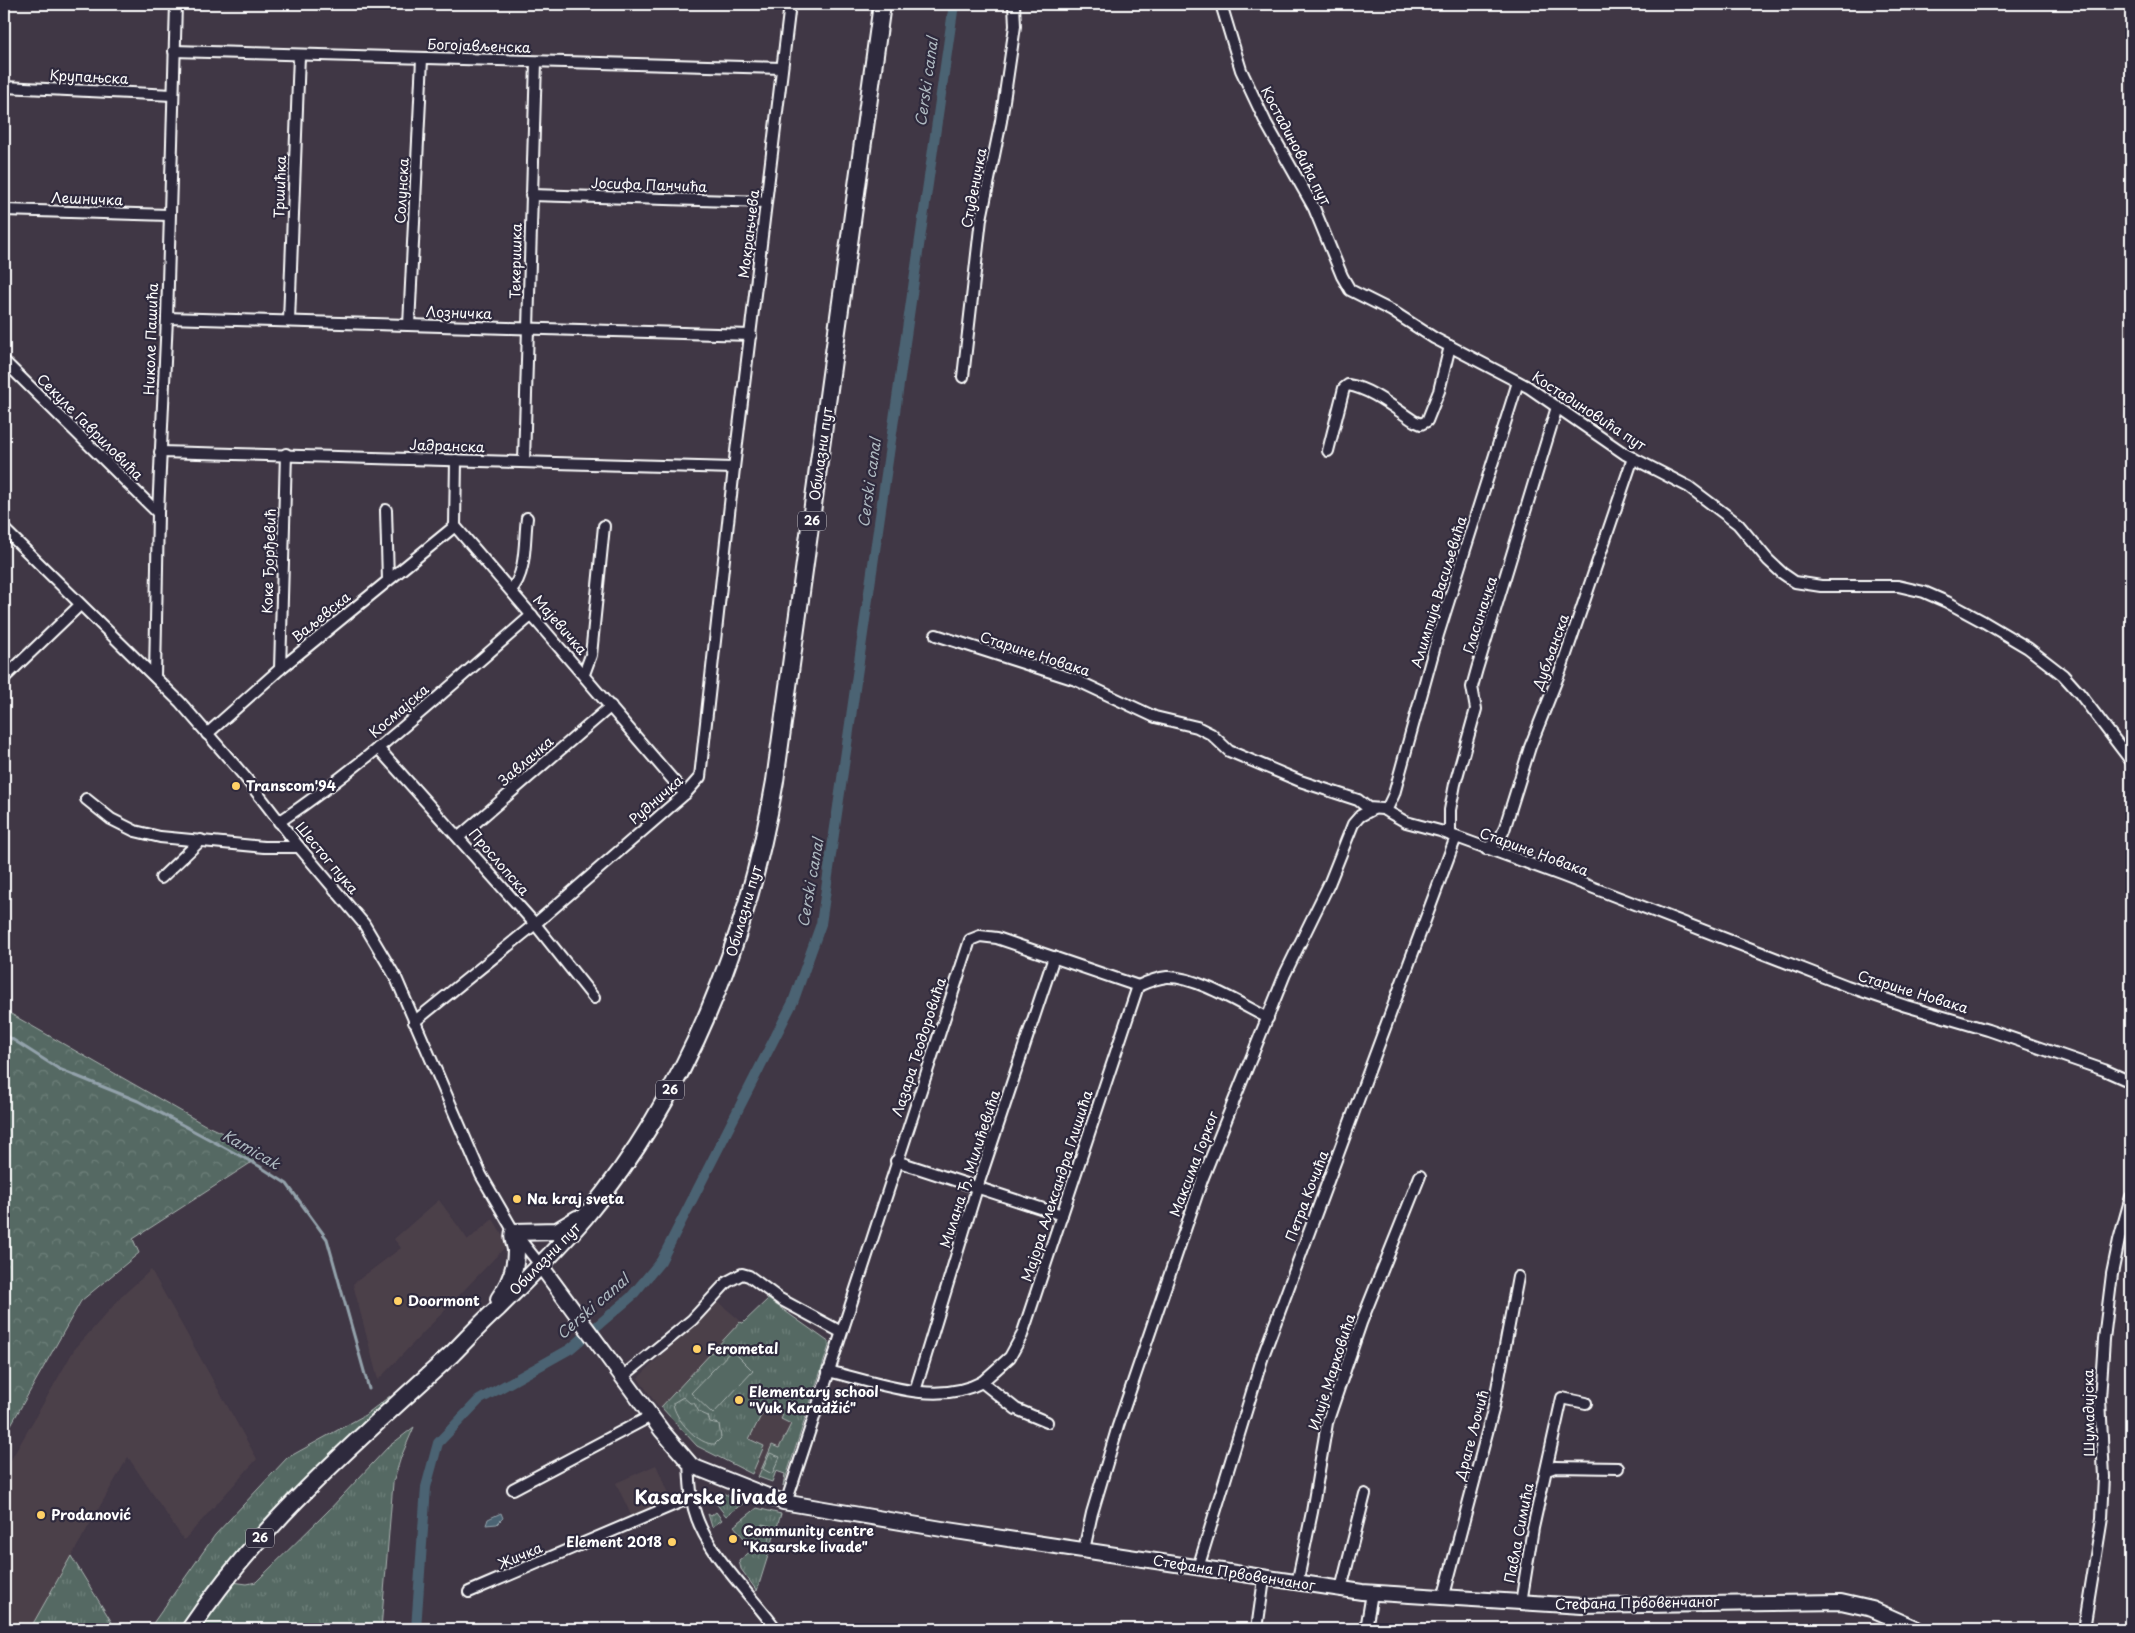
<svg xmlns="http://www.w3.org/2000/svg" width="2135" height="1633" font-family="'Playpen Sans',sans-serif">
  <defs>
    <pattern id="grass-tufts" width="24" height="20" patternUnits="userSpaceOnUse" patternTransform="scale(1.25)"><rect width="24" height="20" fill="#556963"/><path d="M3 7l-1-3M5 7V3M7 7l1-3M15 17l-1-3M17 17v-4M19 17l1-3" fill="none" stroke="#6e807a"/></pattern>
    <pattern id="forest-crowns" width="20" height="18" patternUnits="userSpaceOnUse" patternTransform="scale(1.25)"><rect width="20" height="18" fill="#556963"/><path d="M2 6a3 3 0 1 1 6 0M12 15a3 3 0 1 1 6 0" fill="none" stroke="#6e807a"/></pattern>
    <pattern id="water-ripples" width="26" height="14" patternUnits="userSpaceOnUse" patternTransform="scale(1.25)"><rect width="26" height="14" fill="#4b6473"/><path d="M2 4q2-2 4 0t4 0M15 11q2-2 4 0t4 0" fill="none" stroke="#667b88"/></pattern>
  </defs>
  <rect width="100%" height="100%" fill="#403745"/>
  <filter id="ink" filterUnits="userSpaceOnUse"><feTurbulence type="fractalNoise" baseFrequency=".02" numOctaves="2"/><feDisplacementMap in="SourceGraphic" scale="10" xChannelSelector="R" yChannelSelector="G"/><feConvolveMatrix kernelMatrix="1 2 1 2 8 2 1 2 1" color-interpolation-filters="sRGB"/></filter>
  <g filter="url(#ink)">
    <g fill="#4c404a">
      <polygon points="439,1200 468,1240 493,1219 508,1244 378,1380 353,1284 401,1248 394,1239"/>
      <polygon points="151,1270 257,1459 184,1540 128,1457 30,1629 4,1629 4,1472 74,1350 123,1295"/>
      <polygon points="768,1299 830,1343 783,1486 785,1474 776,1471 772,1482 697,1446 661,1407 659,1408 638,1378 717,1301 743,1323"/>
      <polygon points="656,1465 672,1500 632,1517 616,1483"/>
    </g>
    <g fill="url(#grass-tufts)" stroke="#aab4b1">
      <polygon points="768,1299 830,1343 783,1486 785,1474 776,1471 772,1482 758,1477 772,1445 779,1448 791,1424 781,1419 783,1415 774,1411 772,1414 764,1410 749,1439 764,1446 752,1474 697,1446 661,1407 740,1322 743,1323"/>
      <polygon points="390,1396 183,1629 149,1629 215,1535 287,1458 365,1415"/>
      <polygon points="414,1427 401,1457 393,1483 381,1629 198,1629 232,1582 247,1584 256,1582 328,1511 388,1447"/>
      <polygon points="722,1493 745,1502 726,1516 715,1502"/>
      <polygon points="757,1508 781,1514 757,1591 741,1569 739,1561 753,1549 734,1526"/>
      <polygon points="716,1512 722,1520 712,1527 708,1514 711,1516"/>
      <polygon points="71,1556 116,1629 30,1629"/>
    </g>
    <g fill="url(#forest-crowns)" stroke="#aab4b1">
      <polygon points="4,1010 205,1125 266,1153 133,1239 139,1253 81,1301 4,1437"/>
      <path d="M 683,1397 L 690,1403 L 694,1403 L 699,1412 L 708,1416 L 710,1422 L 719,1424 L 721,1438 L 715,1444 C 699,1446 674,1418 673,1403 Z"/>
      <polygon points="770,1453 780,1457 772,1474 763,1469"/>
      <polygon points="762,1524 773,1527 768,1544 757,1541"/>
    </g>
    <polygon fill="#556963" stroke="#aab4b1" points="732,1350 753,1371 713,1414 691,1393"/>
    <polygon fill="url(#water-ripples)" stroke="#93a2ab" points="501,1513 503,1518 497,1524 486,1525 488,1519"/>
    <g fill="none" stroke-linecap="round" stroke-linejoin="round">
      <polyline stroke="#93a2ab" stroke-width="3" points="4,1034 59,1069 138,1101 259,1166 287,1184 327,1239 369,1389"/>
      <polyline stroke="#4b6473" stroke-width="10" points="416,1629 426,1487 438,1443 479,1400 570,1349 631,1297 661,1261 793,1002 821,924 954,4"/>
      <g stroke="#fff" stroke-width="14">
        <g id="street">
          <polyline points="1221,4 1241,70 1266,123 1314,208 1342,276 1350,290 1392,311 1434,338 1528,387 1625,454 1689,487 1738,524 1768,560 1782,573 1795,582 1821,586 1898,586 1924,592 1947,602 1984,622 2028,648 2063,675 2080,694 2131,761"/>
          <polyline points="174,51 782,68"/>
          <polyline points="4,87 173,95"/>
          <polyline points="531,195 766,202"/>
          <polyline points="4,210 169,215"/>
          <polyline points="167,318 751,335"/>
          <polyline points="289,321 299,55"/>
          <polyline points="409,325 422,59"/>
          <polyline points="4,361 158,513"/>
          <polyline points="963,377 981,219 1001,121 1015,26 1014,4"/>
          <path d="M 1328,451 L 1344,388 L 1348,385 C 1372,389 1394,408 1414,421 L 1421,424 L 1427,421 L 1439,391 L 1450,346"/>
          <polyline points="160,452 734,468"/>
          <polyline points="456,460 455,526 685,794"/>
          <polyline points="524,461 536,62"/>
          <polyline points="386,510 388,580"/>
          <polyline points="4,529 180,702 245,777 299,847 364,924 396,978 481,1175 514,1232 541,1266"/>
          <path d="M 511,590 C 527,573 524,540 527,518"/>
          <polyline points="936,635 1076,680 1155,717 1197,727 1211,734 1229,751 1300,781 1358,800 1368,808 1383,809 1406,822 1440,831 1563,876 1847,986 1906,1006 1988,1030 2104,1070 2131,1082"/>
          <polyline points="280,669 286,454"/>
          <polyline points="584,674 591,655 604,526"/>
          <polyline points="155,676 158,513 167,318 176,4"/>
          <polyline points="4,678 80,605"/>
          <polyline points="207,734 280,669 455,526"/>
          <polyline points="378,748 535,924 594,998"/>
          <polyline points="86,799 111,819 135,831 160,837 264,847 299,847"/>
          <polyline points="1386,811 1394,794 1438,635 1518,382"/>
          <path d="M 279,822 C 370,761 450,686 532,615"/>
          <polyline points="1450,835 1450,810 1455,784 1476,709 1472,687 1477,669 1557,407"/>
          <polyline points="459,837 611,706"/>
          <polyline points="1486,849 1499,840 1504,830 1530,747 1561,669 1633,458"/>
          <polyline points="161,878 201,840"/>
          <path d="M 1138,986 C 1147,982 1157,978 1167,977 C 1196,976 1242,1005 1268,1018"/>
          <polyline points="414,1022 535,924 685,794 700,777 734,468 790,4"/>
          <polyline points="896,1161 1062,1215"/>
          <path d="M 828,1371 C 875,1382 936,1407 982,1382 L 1016,1409 L 1047,1422"/>
          <polyline points="622,1377 692,1320 727,1282 742,1274 749,1276 780,1299 841,1332"/>
          <polyline points="982,1382 1010,1357 1022,1335 1138,986"/>
          <polyline points="915,1391 977,1188 1054,957"/>
          <path d="M 689,1463 C 690,1478 690,1495 694,1509 C 705,1552 750,1593 776,1629"/>
          <polyline points="1547,1470 1555,1467 1618,1468"/>
          <polyline points="513,1489 651,1416"/>
          <polyline points="786,1503 970,940 980,936 997,938 1138,986"/>
          <polyline points="1084,1550 1092,1513 1118,1426 1202,1180 1285,974 1329,884 1353,824 1360,816 1373,809"/>
          <polyline points="1198,1568 1263,1356 1456,837"/>
          <polyline points="1297,1584 1312,1512 1327,1423 1361,1323 1420,1176"/>
          <polyline points="1341,1589 1365,1494"/>
          <polyline points="469,1592 692,1497"/>
          <polyline points="1443,1599 1493,1410 1518,1277"/>
          <polyline points="1521,1603 1533,1528 1562,1398 1586,1403"/>
          <polyline points="1257,1629 1264,1579"/>
          <polyline points="1366,1629 1372,1593"/>
          <polyline points="2084,1629 2102,1518 2104,1477 2100,1399 2104,1339 2112,1274 2119,1240 2131,1197"/>
        </g>
      </g>
      <g stroke="#fff" stroke-width="18">
        <polyline id="secondary" points="541,1266 662,1431 692,1466 783,1502 942,1529 1362,1592 1582,1606 1841,1602 1872,1609 1917,1629"/>
      </g>
      <g stroke="#fff" stroke-width="20">
        <g id="primary">
          <path d="M 499,1299 C 509,1285 516,1269 516,1251 C 516,1244 511,1238 514,1232 L 557,1231 L 577,1219"/>
          <path d="M 190,1629 C 261,1522 358,1440 452,1354 C 467,1339 481,1323 497,1309 C 527,1279 557,1250 585,1217 C 688,1093 748,939 775,781 L 882,4"/>
        </g>
      </g>
      <use href="#street" stroke="#2f2a3d" stroke-width="10"/>
      <use href="#secondary" stroke="#2f2a3d" stroke-width="14"/>
      <use href="#primary" stroke="#2f2a3d" stroke-width="16"/>
    </g>
  </g>
  <g fill="#ffd166" stroke="#2f2a3d" stroke-width="2">
    <circle cx="236" cy="786" r="5"/>
    <circle cx="517" cy="1199" r="5"/>
    <circle cx="398" cy="1301" r="5"/>
    <circle cx="697" cy="1349" r="5"/>
    <circle cx="739" cy="1400" r="5"/>
    <circle cx="41" cy="1515" r="5"/>
    <circle cx="733" cy="1539" r="5"/>
    <circle cx="672" cy="1542" r="5"/>
  </g>
  <g text-anchor="middle" stroke-width="4.5" stroke-linejoin="round" paint-order="stroke">
    <g fill="#2f2a3d" stroke="#c1bfc5" stroke-width="1">
      <rect x="798" y="511.5" width="28" height="19" rx="4"/>
      <rect x="656" y="1080.5" width="28" height="19" rx="4"/>
      <rect x="246" y="1528.5" width="28" height="19" rx="4"/>
    </g>
    <g font-size="12" font-weight="bold" fill="#fff">
      <text x="812" y="525">26</text>
      <text x="670" y="1094">26</text>
      <text x="260" y="1542">26</text>
    </g>
    <g font-size="14" fill="#fff" stroke="#2f2a3d">
      <text transform="translate(479 46) rotate(2)" y="5">Богојављенска</text>
      <text transform="translate(89 77) rotate(3)" y="5">Крупањска</text>
      <text transform="translate(1296 146) rotate(62)" y="5">Костадиновића пут</text>
      <text transform="translate(649 185) rotate(2)" y="5">Јосифа Панчића</text>
      <text transform="translate(280 187) rotate(-88)" y="5">Тршићка</text>
      <text transform="translate(974 188) rotate(-79)" y="5">Студеничка</text>
      <text transform="translate(402 191) rotate(-87)" y="5">Солунска</text>
      <text transform="translate(87 199) rotate(2)" y="5">Лешничка</text>
      <text transform="translate(749 234) rotate(-83)" y="5">Мокрањчева</text>
      <text transform="translate(516 261) rotate(-89)" y="5">Текеришка</text>
      <text transform="translate(459 313) rotate(2)" y="5">Лозничка</text>
      <text transform="translate(151 339) rotate(-88)" y="5">Николе Пашића</text>
      <text transform="translate(1589 411) rotate(33)" y="5">Костадиновића пут</text>
      <text transform="translate(90 427) rotate(45)" y="5">Секуле Гавриловића</text>
      <text transform="translate(447 446) rotate(2)" y="5">Јадранска</text>
      <text transform="translate(821 454) rotate(-82)" y="5">Обилазни пут</text>
      <text transform="translate(269 561) rotate(-88)" y="5">Коке Ђорђевић</text>
      <text transform="translate(1439 592) rotate(-73)" y="5">Алимпија Васиљевића</text>
      <text transform="translate(1480 615) rotate(-72)" y="5">Гласиначка</text>
      <text transform="translate(321 617) rotate(-39)" y="5">Ваљевска</text>
      <text transform="translate(560 625) rotate(49)" y="5">Мајевичка</text>
      <text transform="translate(1551 652) rotate(-70)" y="5">Дубљанска</text>
      <text transform="translate(1035 654) rotate(18)" y="5">Старине Новака</text>
      <text transform="translate(399 711) rotate(-41)" y="5">Космајска</text>
      <text transform="translate(526 761) rotate(-41)" y="5">Завлачка</text>
      <text transform="translate(656 800) rotate(-41)" y="5">Рудничка</text>
      <text transform="translate(1534 852) rotate(20)" y="5">Старине Новака</text>
      <text transform="translate(327 858) rotate(50)" y="5">Шестог пука</text>
      <text transform="translate(499 862) rotate(49)" y="5">Прослопска</text>
      <text transform="translate(744 911) rotate(-74)" y="5">Обилазни пут</text>
      <text transform="translate(1913 992) rotate(17)" y="5">Старине Новака</text>
      <text transform="translate(919 1047) rotate(-72)" y="5">Лазара Теодоровића</text>
      <text transform="translate(1194 1164) rotate(-69)" y="5">Максима Горког</text>
      <text transform="translate(970 1169) rotate(-72)" y="5">Милана Ђ. Милићевића</text>
      <text transform="translate(1057 1186) rotate(-72)" y="5">Мајора Александра Глишића</text>
      <text transform="translate(1307 1196) rotate(-69)" y="5">Петра Кочића</text>
      <text transform="translate(545 1259) rotate(-46)" y="5">Обилазни пут</text>
      <text transform="translate(1332 1372) rotate(-72)" y="5">Илије Марковића</text>
      <text transform="translate(2089 1413) rotate(-91)" y="5">Шумадијска</text>
      <text transform="translate(1472 1435) rotate(-75)" y="5">Драге Љочић</text>
      <text transform="translate(1519 1533) rotate(-79)" y="5">Павла Симића</text>
      <text transform="translate(520 1556) rotate(-23)" y="5">Жичка</text>
      <text transform="translate(1234 1573) rotate(9)" y="5">Стефана Првовенчаног</text>
      <text transform="translate(1637 1603) rotate(-1)" y="5">Стефана Првовенчаног</text>
    </g>
    <g font-size="14" font-weight="bold" fill="#fff" stroke="#2f2a3d" text-anchor="start">
      <text x="246" y="791">Transcom'94</text>
      <text x="527" y="1204">Na kraj sveta</text>
      <text x="408" y="1306">Doormont</text>
      <text x="707" y="1354">Ferometal</text>
      <text x="749" y="1397">Elementary school<tspan x="749" dy="16">"Vuk Karadžić"</tspan></text>
      <text x="51" y="1520">Prodanović</text>
      <text x="743" y="1536">Community centre<tspan x="743" dy="16">"Kasarske livade"</tspan></text>
      <text x="662" y="1547" text-anchor="end">Element 2018</text>
    </g>
    <g font-size="15" font-style="italic" fill="#aeb9c0" stroke="#2f2a3d">
      <text transform="translate(927 82) rotate(-82)" y="5">Cerski canal</text>
      <text transform="translate(870 483) rotate(-82)" y="5">Cerski canal</text>
      <text transform="translate(811 883) rotate(-80)" y="5">Cerski canal</text>
      <text transform="translate(251 1150) rotate(30)" y="5">Kamicak</text>
      <text transform="translate(593 1307) rotate(-41)" y="5">Cerski canal</text>
    </g>
    <g font-size="19" font-weight="bold" fill="#fff" stroke="#2f2a3d">
      <text x="711" y="1504">Kasarske livade</text>
    </g>
  </g>
  <rect width="2135" height="1633" fill="none" stroke="#2f2a3d" stroke-width="20"/>
  <rect x="10" y="10" width="2115" height="1613" fill="none" stroke="#fff" stroke-width="2" filter="url(#ink)"/>
</svg>
